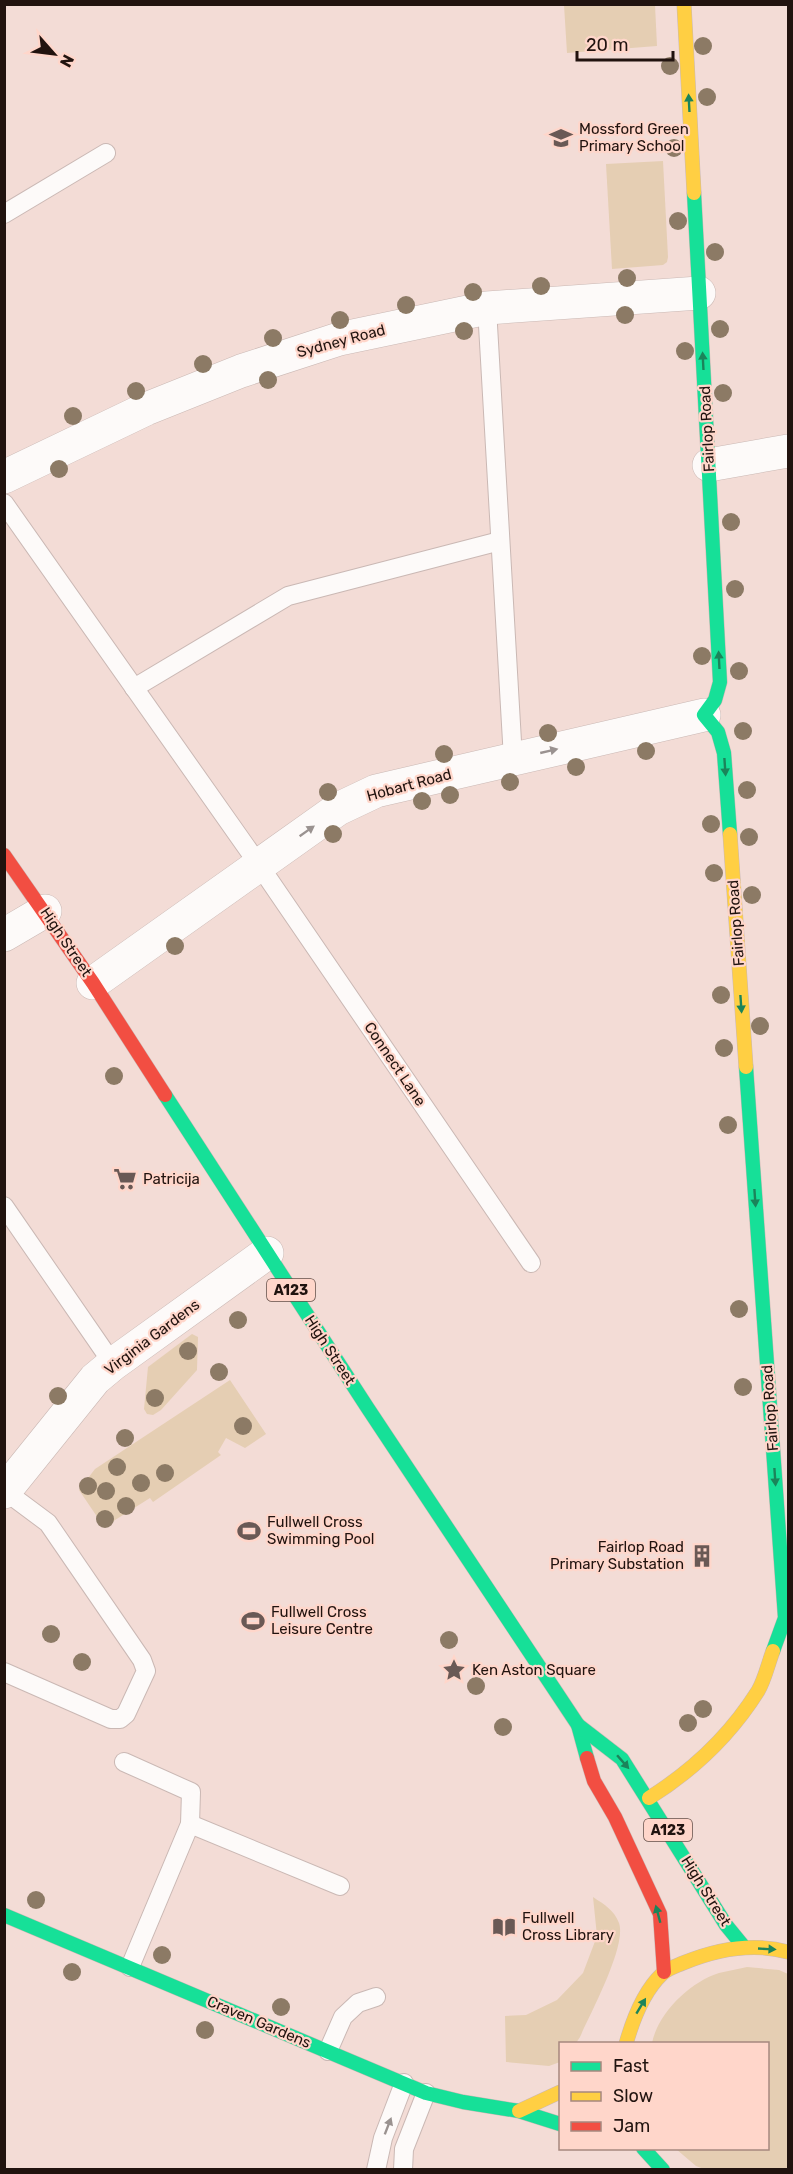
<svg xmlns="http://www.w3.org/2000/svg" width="793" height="2174" font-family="Rubik,sans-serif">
  <rect width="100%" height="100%" fill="#f3dcd6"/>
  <g fill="#e5ceb3">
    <polygon points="564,5 655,5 657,46 567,53"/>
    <polygon points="663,161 668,257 667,262 663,265 612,269 606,164"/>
    <polygon points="192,1334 198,1337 197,1370 161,1410 153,1415 147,1414 144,1409 148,1367"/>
    <polygon points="230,1380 266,1434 245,1448 226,1438 218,1452 221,1455 153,1502 150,1498 104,1527 79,1490 95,1469"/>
    <path d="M 593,1897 C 605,1905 614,1910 619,1923 C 627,1946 590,2014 580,2037 L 576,2043 L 560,2044 L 560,2062 L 549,2066 L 506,2062 L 505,2016 L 526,2015 L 557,2000 L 583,1973 L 597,1936 Z"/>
    <path d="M 747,1967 L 779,1970 L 788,1974 L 788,2169 L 704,2169 L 696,2166 L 676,2149 L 768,2148 L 768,2044 L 652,2043 C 658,2013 690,1982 719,1973 C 728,1971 738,1969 747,1967 Z"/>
  </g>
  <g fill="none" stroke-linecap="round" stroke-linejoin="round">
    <g stroke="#cab8b4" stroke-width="20">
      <g id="lane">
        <polyline points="4,214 106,153"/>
        <polyline points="487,308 513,759"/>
        <polyline points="4,503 259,865 531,1263"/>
        <polyline points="134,688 288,596 500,541"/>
        <polyline points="4,1206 113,1364"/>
        <polyline points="4,1672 111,1719 120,1719 126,1714 146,1671 142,1660 48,1523 5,1491"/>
        <polyline points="124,1762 191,1792 190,1824 130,1967"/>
        <polyline points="190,1824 340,1886"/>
        <polyline points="328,2051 343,2017 358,2003 376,1997"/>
        <polyline points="376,2170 383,2138 404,2083"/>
        <polyline points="403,2170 404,2149 426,2093"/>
      </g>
    </g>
    <g stroke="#cab8b4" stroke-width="34">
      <g id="street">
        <polyline points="709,465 788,451"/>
        <polyline points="4,477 146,409 241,371 339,339 487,308 699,293"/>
        <polyline points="4,935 45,911"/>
        <polyline points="93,983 338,809 376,791 704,715"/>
        <polyline points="4,1492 95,1379 113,1364 267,1253"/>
      </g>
    </g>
    <g stroke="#cab8b4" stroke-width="15">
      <g id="fast">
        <polyline points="694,193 720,682 715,700 704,715 718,732 724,753 730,834"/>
        <polyline points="746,1067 785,1618 773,1651"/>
        <polyline points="165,1095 367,1407 578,1725 587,1758"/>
        <polyline points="578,1725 622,1759 726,1925 744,1947"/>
        <polyline points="4,1915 426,2093 463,2102 519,2111 560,2124"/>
        <polyline points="643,2148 663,2170"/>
      </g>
    </g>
    <g stroke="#cab8b4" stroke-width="15">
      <g id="slow">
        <polyline points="684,4 694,193"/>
        <polyline points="730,834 746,1067"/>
        <path d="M 649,1798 C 692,1771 731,1734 758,1691 C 765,1679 768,1664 773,1651"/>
        <path d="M 626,2044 C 633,2019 643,1992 662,1974 C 668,1968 676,1966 683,1963 C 717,1949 752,1942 788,1952"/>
        <polyline points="519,2111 560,2092"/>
      </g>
    </g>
    <g stroke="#cab8b4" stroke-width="15">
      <g id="jam">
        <polyline points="4,855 93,983 165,1095"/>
        <polyline points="587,1758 594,1781 615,1817 660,1914 664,1972"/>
      </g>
    </g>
    <use href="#lane" stroke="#fdfaf9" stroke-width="18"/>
    <use href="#street" stroke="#fdfaf9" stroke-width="33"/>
    <use href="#fast" stroke="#16e098" stroke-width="14"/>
    <use href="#slow" stroke="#ffcf43" stroke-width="14"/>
    <use href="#jam" stroke="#f24e42" stroke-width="14"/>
  </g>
  <g fill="#8c7a65">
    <circle cx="703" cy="46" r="9"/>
    <circle cx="670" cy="66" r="9"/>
    <circle cx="707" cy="97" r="9"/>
    <circle cx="674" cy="148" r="9"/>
    <circle cx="678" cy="221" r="9"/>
    <circle cx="715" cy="252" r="9"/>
    <circle cx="627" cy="278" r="9"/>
    <circle cx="541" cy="286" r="9"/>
    <circle cx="473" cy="292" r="9"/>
    <circle cx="406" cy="305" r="9"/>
    <circle cx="625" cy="315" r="9"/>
    <circle cx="340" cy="320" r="9"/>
    <circle cx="720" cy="329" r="9"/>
    <circle cx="464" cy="331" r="9"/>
    <circle cx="273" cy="338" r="9"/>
    <circle cx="685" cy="351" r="9"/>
    <circle cx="203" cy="364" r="9"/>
    <circle cx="268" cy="380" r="9"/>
    <circle cx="136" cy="391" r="9"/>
    <circle cx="723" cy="393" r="9"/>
    <circle cx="73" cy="416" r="9"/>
    <circle cx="59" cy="469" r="9"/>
    <circle cx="731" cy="522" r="9"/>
    <circle cx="735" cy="589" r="9"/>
    <circle cx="702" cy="656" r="9"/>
    <circle cx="739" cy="671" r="9"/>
    <circle cx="743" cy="731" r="9"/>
    <circle cx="548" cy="733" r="9"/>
    <circle cx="646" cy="751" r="9"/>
    <circle cx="444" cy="754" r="9"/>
    <circle cx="576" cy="767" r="9"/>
    <circle cx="510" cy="782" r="9"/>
    <circle cx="747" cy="790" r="9"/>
    <circle cx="328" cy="792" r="9"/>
    <circle cx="450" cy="795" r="9"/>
    <circle cx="422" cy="801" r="9"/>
    <circle cx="711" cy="824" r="9"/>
    <circle cx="333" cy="834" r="9"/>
    <circle cx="749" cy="837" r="9"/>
    <circle cx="714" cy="873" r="9"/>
    <circle cx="752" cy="895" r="9"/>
    <circle cx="175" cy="946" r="9"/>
    <circle cx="721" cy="995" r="9"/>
    <circle cx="760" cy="1026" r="9"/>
    <circle cx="724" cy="1048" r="9"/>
    <circle cx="114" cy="1076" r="9"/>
    <circle cx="728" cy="1125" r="9"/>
    <circle cx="739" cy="1309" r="9"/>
    <circle cx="238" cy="1320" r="9"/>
    <circle cx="188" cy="1351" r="9"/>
    <circle cx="219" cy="1372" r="9"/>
    <circle cx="743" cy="1387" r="9"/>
    <circle cx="58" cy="1396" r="9"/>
    <circle cx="155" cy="1398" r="9"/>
    <circle cx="243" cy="1426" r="9"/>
    <circle cx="125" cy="1438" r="9"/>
    <circle cx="117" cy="1467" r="9"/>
    <circle cx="165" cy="1473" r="9"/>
    <circle cx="141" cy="1483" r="9"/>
    <circle cx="88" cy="1486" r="9"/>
    <circle cx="106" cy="1491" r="9"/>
    <circle cx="126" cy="1506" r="9"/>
    <circle cx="105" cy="1519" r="9"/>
    <circle cx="51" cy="1634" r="9"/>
    <circle cx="449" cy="1640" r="9"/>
    <circle cx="82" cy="1662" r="9"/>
    <circle cx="476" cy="1686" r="9"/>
    <circle cx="703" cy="1709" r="9"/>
    <circle cx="688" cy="1723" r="9"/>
    <circle cx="503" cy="1727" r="9"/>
    <circle cx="36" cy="1900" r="9"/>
    <circle cx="162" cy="1955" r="9"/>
    <circle cx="72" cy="1972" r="9"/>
    <circle cx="281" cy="2007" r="9"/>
    <circle cx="205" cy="2030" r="9"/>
  </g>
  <defs><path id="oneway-solid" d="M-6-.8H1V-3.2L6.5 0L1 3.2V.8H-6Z" transform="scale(1.5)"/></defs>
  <g fill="#1b845a">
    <use href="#oneway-solid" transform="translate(689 103) rotate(-93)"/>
    <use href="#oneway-solid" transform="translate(703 361) rotate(-93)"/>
    <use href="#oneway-solid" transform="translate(719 660) rotate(-93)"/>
    <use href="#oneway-solid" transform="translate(725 767) rotate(86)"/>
    <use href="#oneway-solid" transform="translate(741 1004) rotate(86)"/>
    <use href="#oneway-solid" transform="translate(755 1198) rotate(86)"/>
    <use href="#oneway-solid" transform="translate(775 1477) rotate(86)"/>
    <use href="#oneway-solid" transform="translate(623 1762) rotate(49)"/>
    <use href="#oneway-solid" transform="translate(658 1914) rotate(-105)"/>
    <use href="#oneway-solid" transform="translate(767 1949) rotate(3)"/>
    <use href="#oneway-solid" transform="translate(641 2006) rotate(-59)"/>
  </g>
  <g fill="#9a9290">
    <use href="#oneway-solid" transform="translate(549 751) rotate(-13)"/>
    <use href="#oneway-solid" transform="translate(307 831) rotate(-35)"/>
    <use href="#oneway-solid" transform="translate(388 2126) rotate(-69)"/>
  </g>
  <defs>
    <g id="school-bare" transform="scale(1.8)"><path d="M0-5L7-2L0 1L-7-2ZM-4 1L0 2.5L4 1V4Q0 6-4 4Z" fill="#6a5955" stroke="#ffd6ca" stroke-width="2.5" paint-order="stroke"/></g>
    <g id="supermarket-bare" transform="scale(1.8)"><path d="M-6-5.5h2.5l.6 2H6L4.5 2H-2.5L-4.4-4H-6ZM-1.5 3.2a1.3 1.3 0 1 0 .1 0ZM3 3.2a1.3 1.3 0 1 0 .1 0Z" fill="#6a5955" stroke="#ffd6ca" stroke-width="2.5" paint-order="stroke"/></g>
    <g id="stadium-bare" transform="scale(1.8)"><path d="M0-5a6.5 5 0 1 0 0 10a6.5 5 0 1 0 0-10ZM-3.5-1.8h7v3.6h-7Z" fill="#6a5955" stroke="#ffd6ca" stroke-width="2.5" paint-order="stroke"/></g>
    <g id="building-bare" transform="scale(1.8)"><path d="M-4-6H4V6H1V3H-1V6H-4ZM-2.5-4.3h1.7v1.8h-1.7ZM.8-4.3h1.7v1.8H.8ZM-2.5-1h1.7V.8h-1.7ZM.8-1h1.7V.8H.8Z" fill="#6a5955" stroke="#ffd6ca" stroke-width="2.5" paint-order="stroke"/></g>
    <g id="sight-bare" transform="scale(1.8)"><path d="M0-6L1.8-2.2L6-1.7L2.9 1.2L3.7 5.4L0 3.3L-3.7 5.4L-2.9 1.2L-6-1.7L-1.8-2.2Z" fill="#6a5955" stroke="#ffd6ca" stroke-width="2.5" paint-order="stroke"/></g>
    <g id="library-bare" transform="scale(1.8)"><path d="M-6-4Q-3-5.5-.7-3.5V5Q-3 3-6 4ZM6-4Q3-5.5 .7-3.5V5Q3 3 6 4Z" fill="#6a5955" stroke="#ffd6ca" stroke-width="2.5" paint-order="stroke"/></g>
  </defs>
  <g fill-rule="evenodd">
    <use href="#school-bare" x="561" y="138"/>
    <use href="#supermarket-bare" x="125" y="1179"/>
    <use href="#stadium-bare" x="249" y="1531"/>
    <use href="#building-bare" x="702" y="1556"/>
    <use href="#stadium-bare" x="253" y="1621"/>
    <use href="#sight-bare" x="454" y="1670"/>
    <use href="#library-bare" x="504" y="1927"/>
  </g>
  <g text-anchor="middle" stroke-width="4.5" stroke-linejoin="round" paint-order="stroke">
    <g fill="#ffd6ca" stroke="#644e47" stroke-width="1.5">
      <rect x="267" y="1279" width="48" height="22" rx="4.5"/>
      <rect x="644" y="1819" width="48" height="22" rx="4.5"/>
    </g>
    <g font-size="14" font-weight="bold" fill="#21130f">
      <text x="291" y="1295">A123</text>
      <text x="668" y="1835">A123</text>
    </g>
    <g font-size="15" fill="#21130f" stroke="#ffd6ca" text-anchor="start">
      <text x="579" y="134">Mossford Green<tspan x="579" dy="17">Primary School</tspan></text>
      <text x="143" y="1184">Patricija</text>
      <text x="267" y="1527">Fullwell Cross<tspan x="267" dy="17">Swimming Pool</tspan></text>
      <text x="684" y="1552" text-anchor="end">Fairlop Road<tspan x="684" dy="17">Primary Substation</tspan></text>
      <text x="271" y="1617">Fullwell Cross<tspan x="271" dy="17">Leisure Centre</tspan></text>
      <text x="472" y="1675">Ken Aston Square</text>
      <text x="522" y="1923">Fullwell<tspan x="522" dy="17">Cross Library</tspan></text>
    </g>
    <g font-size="15" fill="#21130f" stroke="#ffd6ca">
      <text transform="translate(341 341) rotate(-15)" y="5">Sydney Road</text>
      <text transform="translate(707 429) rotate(-93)" y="5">Fairlop Road</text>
      <text transform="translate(409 785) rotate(-15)" y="5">Hobart Road</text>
      <text transform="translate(736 923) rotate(-94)" y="5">Fairlop Road</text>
      <text transform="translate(66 942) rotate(56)" y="5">High Street</text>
      <text transform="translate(395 1064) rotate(56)" y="5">Connect Lane</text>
      <text transform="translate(152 1337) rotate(-37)" y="5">Virginia Gardens</text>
      <text transform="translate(330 1350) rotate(57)" y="5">High Street</text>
      <text transform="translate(770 1408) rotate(-94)" y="5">Fairlop Road</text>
      <text transform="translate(706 1891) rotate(58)" y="5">High Street</text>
      <text transform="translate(259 2022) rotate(23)" y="5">Craven Gardens</text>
    </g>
  </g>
  <rect width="793" height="2174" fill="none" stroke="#21130f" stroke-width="12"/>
  <rect x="559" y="2042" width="210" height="108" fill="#ffd6ca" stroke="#a6887f" stroke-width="1.5"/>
  <rect x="571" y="2062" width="30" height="9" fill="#16e098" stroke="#a6887f" stroke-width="1.5"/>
  <text x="613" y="2072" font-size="18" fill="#21130f">Fast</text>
  <rect x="571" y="2092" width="30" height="9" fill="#ffcf43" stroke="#a6887f" stroke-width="1.5"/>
  <text x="613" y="2102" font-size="18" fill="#21130f">Slow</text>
  <rect x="571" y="2122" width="30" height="9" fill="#f24e42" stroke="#a6887f" stroke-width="1.5"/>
  <text x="613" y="2132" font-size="18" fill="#21130f">Jam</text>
  <g transform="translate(54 54) rotate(118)" stroke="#ffd6ca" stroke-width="4.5" paint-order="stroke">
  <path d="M0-4.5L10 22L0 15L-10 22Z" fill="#21130f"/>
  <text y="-9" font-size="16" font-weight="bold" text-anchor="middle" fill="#21130f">N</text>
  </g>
  <path d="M577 51v9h96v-9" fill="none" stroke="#21130f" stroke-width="3"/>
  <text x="586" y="51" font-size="18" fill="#21130f" stroke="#ffd6ca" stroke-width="4.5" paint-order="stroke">20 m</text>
</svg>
